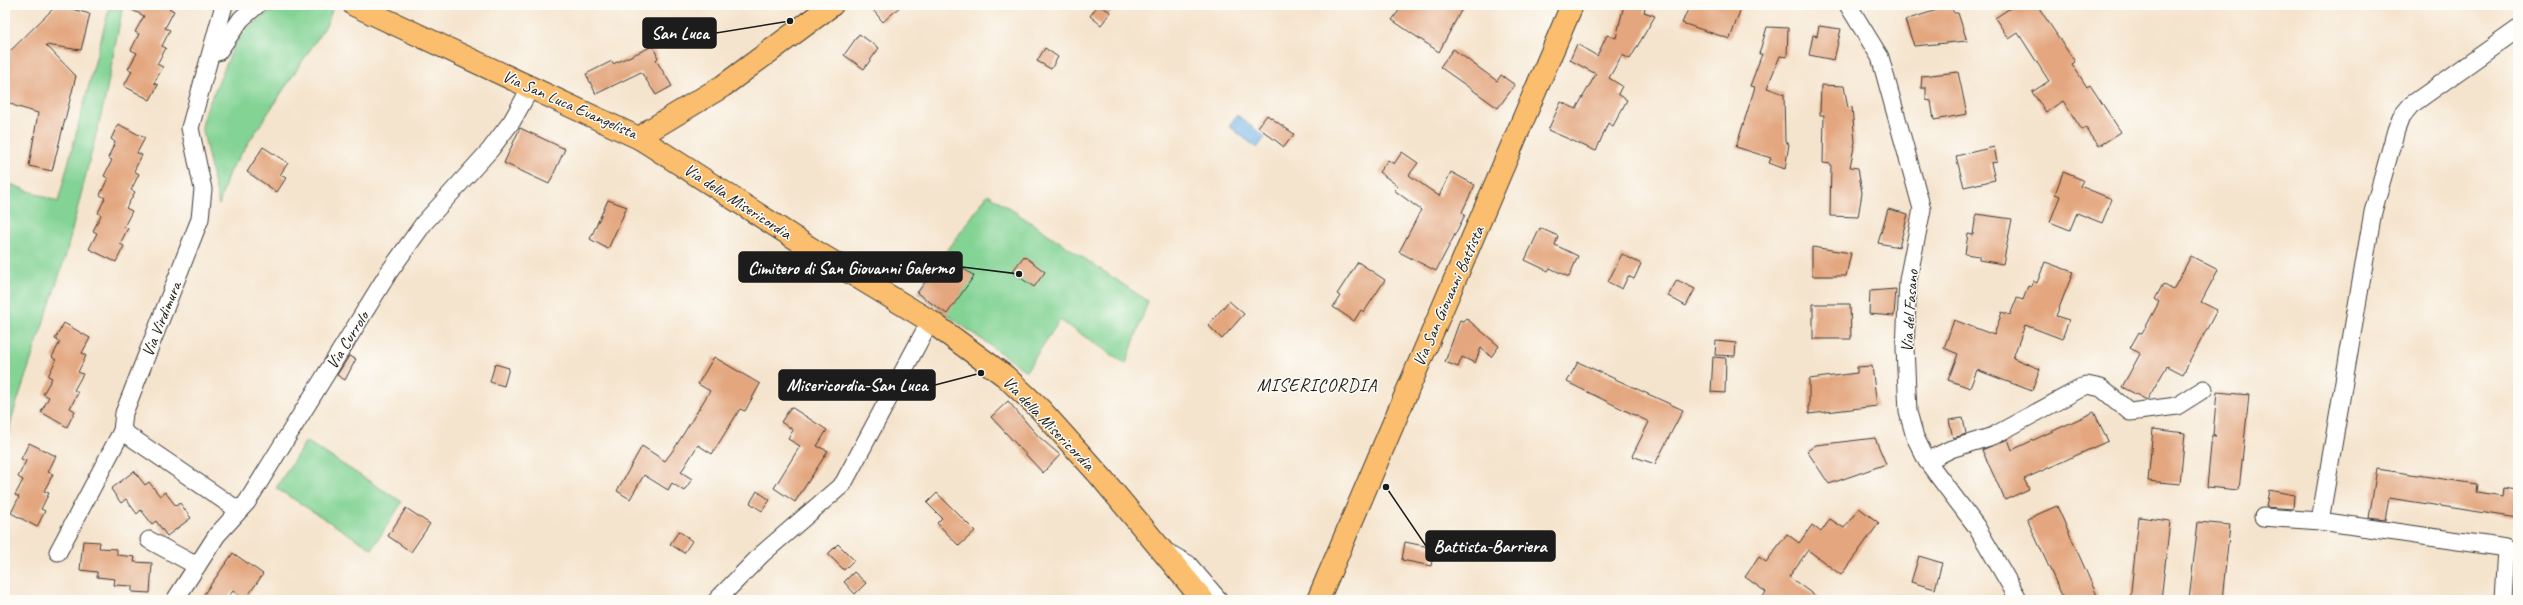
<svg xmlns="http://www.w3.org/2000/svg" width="2523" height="605" font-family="Caveat,sans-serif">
  <rect width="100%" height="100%" fill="#fdfcf7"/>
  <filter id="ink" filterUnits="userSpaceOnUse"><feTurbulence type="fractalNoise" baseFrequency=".025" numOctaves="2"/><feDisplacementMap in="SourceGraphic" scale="8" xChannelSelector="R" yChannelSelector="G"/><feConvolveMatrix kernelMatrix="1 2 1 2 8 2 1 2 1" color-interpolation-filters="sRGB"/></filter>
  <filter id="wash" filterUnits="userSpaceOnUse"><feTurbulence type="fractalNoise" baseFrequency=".012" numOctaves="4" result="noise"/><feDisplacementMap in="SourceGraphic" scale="16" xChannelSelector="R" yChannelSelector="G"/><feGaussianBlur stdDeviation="0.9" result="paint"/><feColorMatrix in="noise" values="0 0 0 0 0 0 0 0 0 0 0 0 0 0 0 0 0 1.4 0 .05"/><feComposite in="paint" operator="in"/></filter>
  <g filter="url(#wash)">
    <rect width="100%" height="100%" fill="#f5e4cd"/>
    <g fill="#83d394" stroke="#507858">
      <polygon points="110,5 123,5 105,99 65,258 12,417 5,448 5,182 58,202"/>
      <polygon points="288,5 323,5 332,10 327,24 229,172 219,205 202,127 205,113 235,44 246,29 264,15"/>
      <polygon points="988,194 1148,301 1126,364 1060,320 1026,371 917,293"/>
      <polygon points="306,441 402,502 372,549 276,488"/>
    </g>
    <polygon fill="#73b4e7" stroke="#486882" points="1237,115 1265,137 1257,148 1229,126"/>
    <g id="blocks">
      <g fill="#e3a67e">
        <polygon points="57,5 90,14 81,50 46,45 76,76 52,171 29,166 38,113 15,106 5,100 5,56"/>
        <polygon points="122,5 163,5 174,11 165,28 170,30 162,46 166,48 157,64 163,67 154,83 158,85 150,100 124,86 132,71 128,69 137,53 131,50 139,34 135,32 144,16"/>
        <polygon points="869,5 902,5 883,22"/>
        <polygon points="1098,5 1111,12 1101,25 1090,16"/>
        <polygon points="1403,5 1464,5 1439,52 1392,20"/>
        <polygon points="1624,5 1646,5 1644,12 1655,16 1630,59 1622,55 1609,78 1622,86 1618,94 1627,100 1613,126 1608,123 1596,151 1548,130 1561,102 1576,109 1596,74 1570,60 1577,44 1597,56 1607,35 1616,38"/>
        <polygon points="1690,5 1742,5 1730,39 1682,23"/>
        <polygon points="2015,5 2037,5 2075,62 2072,64 2087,87 2090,85 2121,132 2099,146 2086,128 2082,130 2063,101 2046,112 2032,92 2049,81 2018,33 2009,39 1995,18"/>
        <polygon points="1950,6 1954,13 1958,13 1967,41 1914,46 1905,20"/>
        <polygon points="1819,26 1841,29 1834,60 1809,55 1813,35 1817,36"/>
        <polygon points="1767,27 1788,28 1787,57 1780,56 1767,88 1784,94 1785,142 1789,144 1785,169 1769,163 1771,158 1736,147 1755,87 1750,86 1762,54 1759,54"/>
        <polygon points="859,34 879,48 864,69 844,55"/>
        <polygon points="653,46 658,58 656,60 672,86 656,95 641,72 596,94 586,74 612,61 613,64"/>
        <polygon points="1045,48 1058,57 1051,69 1037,61"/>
        <polygon points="1453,49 1497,81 1501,75 1515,85 1498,108 1440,67"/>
        <polygon points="1958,72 1967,114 1934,120 1931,101 1926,100 1926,88 1921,88 1922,76"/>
        <polygon points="1821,85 1844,86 1848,108 1852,107 1855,142 1850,167 1858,168 1862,193 1858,217 1830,216 1831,164 1823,163 1824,115 1820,115"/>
        <polygon points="1267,115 1294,134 1284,147 1258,127"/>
        <polygon points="118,124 145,138 137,153 142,155 134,171 139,174 131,190 135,192 126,208 132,211 124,227 128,228 120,244 124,246 116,262 89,249 97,233 93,231 101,215 98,213 105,198 100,195 108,178 104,176 112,160 108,158 115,142 111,139"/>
        <polygon points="520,128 565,149 549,184 504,163"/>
        <polygon points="263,147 288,163 280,175 286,178 277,192 247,172"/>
        <polygon points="1994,147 1997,162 1991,163 1995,180 1964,187 1956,156"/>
        <polygon points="1402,152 1418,163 1409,175 1439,196 1451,172 1475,185 1462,212 1465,215 1436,271 1399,252 1421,210 1394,190 1398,186 1379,172 1388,160 1394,164"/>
        <polygon points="2063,172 2083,180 2080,186 2112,199 2102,223 2077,213 2070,230 2050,222 2060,196 2055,194"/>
        <polygon points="608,200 627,207 608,249 590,239"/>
        <polygon points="1888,209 1908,214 1899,247 1878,243"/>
        <polygon points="1976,214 2012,219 2003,264 1979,260 1979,256 1965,254 1968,234 1973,235"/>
        <polygon points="1540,228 1558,236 1555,245 1578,256 1569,277 1550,268 1548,271 1525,260"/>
        <polygon points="1812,247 1851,253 1846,276 1812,276"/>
        <polygon points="1622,254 1641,264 1634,279 1628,276 1622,289 1608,282"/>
        <polygon points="945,255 974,276 947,314 917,293"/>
        <polygon points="1024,256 1045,272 1034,287 1012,272"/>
        <polygon points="2191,256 2218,270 2201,302 2217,310 2183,374 2167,366 2147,400 2122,387 2140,354 2130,348 2139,332 2142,334 2159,302 2155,299 2163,284 2173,290"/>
        <polygon points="1358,262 1385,280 1364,312 1361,310 1354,321 1333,307 1340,296 1337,294"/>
        <polygon points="2045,262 2073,272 2056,316 2069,320 2062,339 2025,325 2013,358 2040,369 2032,391 1977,370 1970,388 1948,380 1958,354 1944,348 1954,320 1994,335 2002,312 2010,315 2017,298 2023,300 2028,286 2031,287 2033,281 2037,283"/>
        <polygon points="1677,280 1695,289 1686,306 1668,296"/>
        <polygon points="1896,289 1894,316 1869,314 1870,291"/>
        <polygon points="1229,301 1244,314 1222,339 1208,325"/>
        <polygon points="1813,304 1850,304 1851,339 1813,339"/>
        <polygon points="1466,318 1499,346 1491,357 1481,348 1475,363 1462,357 1458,367 1445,362 1460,320 1463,321"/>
        <polygon points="64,323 90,338 82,353 86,356 78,372 83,374 74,390 78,393 70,408 75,411 67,427 41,412 49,397 43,394 52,378 48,376 56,360 52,357 60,342 55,339"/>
        <polygon points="1716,341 1736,343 1735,356 1715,355"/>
        <polygon points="349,356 356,359 345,380 337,375"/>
        <polygon points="714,357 760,384 745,411 740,409 712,454 698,445 681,472 692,479 684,491 672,483 668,490 644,475 630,499 617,491 642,446 665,461 674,449 710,391 698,384"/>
        <polygon points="1713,357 1726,358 1725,393 1711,392"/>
        <polygon points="1578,362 1683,410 1655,464 1632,456 1649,422 1567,382"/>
        <polygon points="495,364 509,368 504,386 490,382"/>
        <polygon points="1872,366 1877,406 1809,414 1809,379 1857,373 1857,367"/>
        <polygon points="2217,392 2249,395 2239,490 2207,487 2212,435 2216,436 2213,434"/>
        <polygon points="1008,401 1038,436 1060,455 1043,473 991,417"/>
        <polygon points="791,407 827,430 817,446 828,451 795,502 774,488 800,446 788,439 793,430 781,422"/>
        <polygon points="2094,412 2108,441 2024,479 2029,489 2005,500 1982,450 2008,439 2012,450"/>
        <polygon points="1963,418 1966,434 1953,438 1949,420"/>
        <polygon points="2153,429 2185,433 2180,484 2148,481"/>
        <polygon points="1875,438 1886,464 1829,484 1807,451 1816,445"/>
        <polygon points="29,443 56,456 48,472 53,474 44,491 49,493 41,509 45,511 37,527 11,513 19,497 15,495 23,480 18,477 26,461 21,459"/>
        <polygon points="2377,469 2477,484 2476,492 2503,496 2504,488 2518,490 2518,518 2389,498 2385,520 2369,518"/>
        <polygon points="134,471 145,485 149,482 160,496 165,492 176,506 180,503 191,518 167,536 156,521 152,524 141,510 137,514 126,499 121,503 111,489"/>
        <polygon points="2269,490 2294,495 2293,509 2266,507"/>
        <polygon points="757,491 770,500 762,511 750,503"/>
        <polygon points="937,493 975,531 959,546 937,523 942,518 927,503"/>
        <polygon points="2057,506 2099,600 2064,600 2027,519"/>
        <polygon points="406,508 430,524 411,552 388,536"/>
        <polygon points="1859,508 1879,523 1841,575 1808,550 1789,577 1821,600 1761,600 1766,592 1745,577 1759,557 1766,562 1787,534 1799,543 1812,525 1821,532 1830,519 1844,528"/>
        <polygon points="2139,517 2170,521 2161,600 2130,600"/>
        <polygon points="2198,522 2230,525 2222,600 2189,600"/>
        <polygon points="679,531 692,541 684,553 670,544"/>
        <polygon points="83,541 100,542 99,548 117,549 117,555 135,557 134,562 152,563 150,593 132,592 132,586 114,585 115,579 97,577 97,572 80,570"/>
        <polygon points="1405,542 1434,548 1431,566 1402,560"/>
        <polygon points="838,544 854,560 844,570 828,554"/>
        <polygon points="233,553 263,574 245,600 233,591 226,600 200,600"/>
        <polygon points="1919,556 1942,563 1935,589 1911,582"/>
        <polygon points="854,572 866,583 855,594 844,582"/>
      </g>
    </g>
  </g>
  <g filter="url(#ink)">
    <use href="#blocks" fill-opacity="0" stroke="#3d3a37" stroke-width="1"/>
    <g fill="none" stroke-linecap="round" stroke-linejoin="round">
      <g stroke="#3d3a37" stroke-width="19">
        <g id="minor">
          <polyline points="224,5 190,128 203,189 200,219 124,413 122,431 238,510"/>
          <polyline points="1848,5 1880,57 1922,209 1908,280 1905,348 1908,412 1915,437 1927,461 1976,526 2019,600"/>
          <polyline points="218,52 241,19 257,5"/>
          <polyline points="1927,461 1951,449 1993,436 2087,385 2101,388 2130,412 2177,406 2204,389"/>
          <polyline points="2263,517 2320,521 2506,548 2503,600"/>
          <polyline points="2320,521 2373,212 2396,130 2401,117 2411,105 2518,29"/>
          <polyline points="149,540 197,566"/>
          <polyline points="58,552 122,431"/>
          <polyline points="1167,552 1188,564 1219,600"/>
          <polyline points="175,600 217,535 247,502 389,272 424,223 490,150 512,121 531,87"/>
          <polyline points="717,600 762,554 843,484 930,321"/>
        </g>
      </g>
      <g stroke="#3d3a37" stroke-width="24">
        <g id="major">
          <polyline points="354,5 641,139 818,253 930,321 1005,376 1041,410 1101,477 1203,600"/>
          <polyline points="641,139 650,130 723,86 832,5"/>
          <polyline points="1318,600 1572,5"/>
        </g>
      </g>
      <use href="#minor" stroke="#fff" stroke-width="17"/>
      <use href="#major" stroke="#fabe6e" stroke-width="22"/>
    </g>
  </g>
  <g text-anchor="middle" stroke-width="3" stroke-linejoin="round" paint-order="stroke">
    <g font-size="17" fill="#1c1c1c" stroke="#fdfcf7">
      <text transform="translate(570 104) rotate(24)" y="6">Via San Luca Evangelista</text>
      <text transform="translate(738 201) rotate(33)" y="6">Via della Misericordia</text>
      <text transform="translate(1448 296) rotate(-66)" y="6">Via San Giovanni Battista</text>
      <text transform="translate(1909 311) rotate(-86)" y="6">Via del Fasano</text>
      <text transform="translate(161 319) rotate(-68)" y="6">Via Virdimura</text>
      <text transform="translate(347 340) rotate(-58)" y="6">Via Currolo</text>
      <text transform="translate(1049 423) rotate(46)" y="6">Via della Misericordia</text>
    </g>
    <g font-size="18" letter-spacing="1" fill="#1c1c1c" stroke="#fdfcf7">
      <text x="1317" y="391">MISERICORDIA</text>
    </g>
  </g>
  <path fill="none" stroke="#1c1c1c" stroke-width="1.5" d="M790 21L716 33M1019 274L962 267M981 373L935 385M1386 487L1426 546"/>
  <g fill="#1c1c1c" stroke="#fdfcf7" stroke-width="1.5">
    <circle cx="790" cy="21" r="4"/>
    <circle cx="1019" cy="274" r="4"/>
    <circle cx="981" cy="373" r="4"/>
    <circle cx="1386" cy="487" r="4"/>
  </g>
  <g fill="#1c1c1c" stroke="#1c1c1c" stroke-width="1.5">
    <rect x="643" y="18" width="73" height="30" rx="4"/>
    <rect x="739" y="252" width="223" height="30" rx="4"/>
    <rect x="779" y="370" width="156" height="30" rx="4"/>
    <rect x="1426" y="531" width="129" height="30" rx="4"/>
  </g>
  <g font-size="18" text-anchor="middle" font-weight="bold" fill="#fff">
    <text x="680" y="39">San Luca</text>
    <text x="851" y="274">Cimitero di San Giovanni Galermo</text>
    <text x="857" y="391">Misericordia-San Luca</text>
    <text x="1490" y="552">Battista-Barriera</text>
  </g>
  <rect width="2523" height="605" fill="none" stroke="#fdfcf7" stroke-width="20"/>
</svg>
